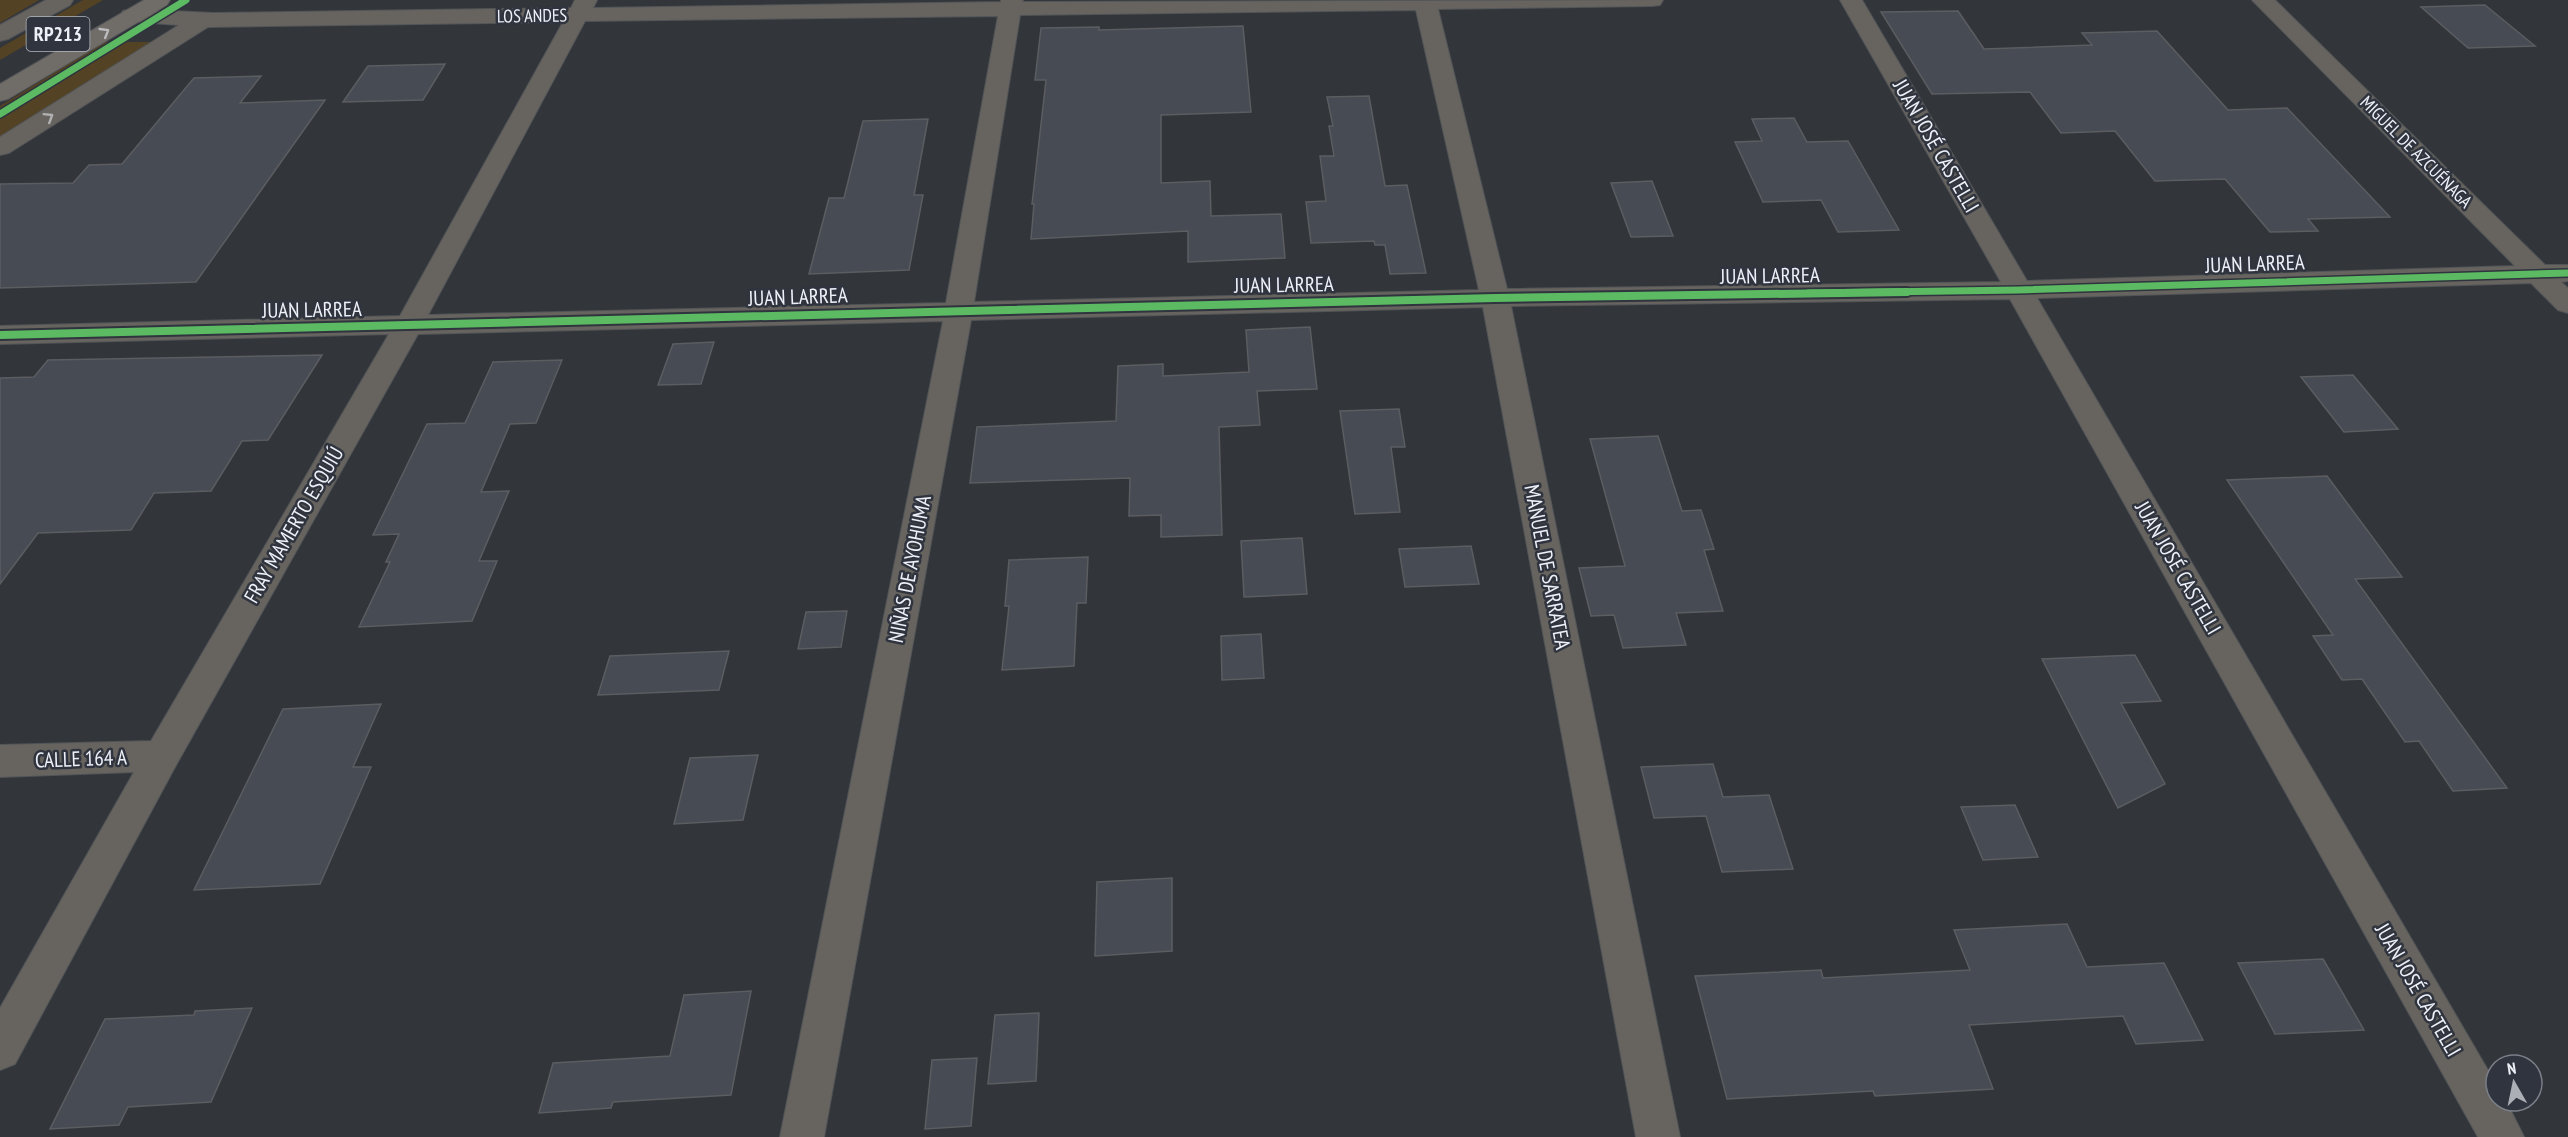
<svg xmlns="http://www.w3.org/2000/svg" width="2568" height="1137" font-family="'PT Sans Narrow',sans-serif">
  <rect width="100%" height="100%" fill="#32353a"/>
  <g fill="#544224">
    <polygon points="0,0 39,0 0,23"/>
    <polygon points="83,0 103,0 0,60 0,48"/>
    <polygon points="104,42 172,42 0,150 0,106"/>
  </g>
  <g fill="#474b54" stroke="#5b5d61" stroke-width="1.5">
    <polygon points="2485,5 2535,46 2468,48 2421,7"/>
    <polygon points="1958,11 1984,49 2092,45 2082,33 2157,31 2228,110 2287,108 2390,217 2308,219 2318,231 2270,232 2225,179 2155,181 2115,131 2061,133 2030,92 1932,94 1881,12"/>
    <polygon points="1243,26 1251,112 1161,115 1161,183 1210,181 1211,216 1281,214 1285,258 1188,262 1188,231 1031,239 1034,204 1032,204 1046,80 1035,80 1041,28 1099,27 1099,30"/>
    <polygon points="445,64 423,100 343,102 368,66"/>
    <polygon points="261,76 240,103 325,100 196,282 0,288 0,184 73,183 89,165 122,164 194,78"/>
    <polygon points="1369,96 1385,186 1407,185 1426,273 1390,274 1385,245 1375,245 1374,241 1311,243 1306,202 1326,201 1320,156 1334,156 1329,126 1333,126 1327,97"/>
    <polygon points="1794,118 1807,142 1848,141 1899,230 1838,232 1821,200 1763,202 1735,142 1762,141 1752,119"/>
    <polygon points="928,119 914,195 923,195 909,270 809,274 829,198 844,198 863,121"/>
    <polygon points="1652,181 1673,236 1631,237 1611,183"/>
    <polygon points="1310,327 1317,389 1257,391 1260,425 1219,427 1222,535 1161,537 1161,515 1129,516 1130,478 970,483 977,427 1116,421 1118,366 1163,364 1163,376 1249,372 1246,330"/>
    <polygon points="714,342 701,384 658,385 673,344"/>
    <polygon points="322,355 268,440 242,441 211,491 154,493 131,530 38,533 0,584 0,378 34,377 48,360"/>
    <polygon points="562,360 536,423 510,424 481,492 509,491 479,561 497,561 472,621 359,627 390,562 386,562 399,534 373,535 427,424 465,423 493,362"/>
    <polygon points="2353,375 2398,429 2344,432 2301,377"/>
    <polygon points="1399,409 1405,447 1391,447 1400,512 1355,514 1340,411"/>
    <polygon points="1658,436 1682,511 1701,510 1714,549 1704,550 1723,611 1676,613 1686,645 1623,648 1614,615 1591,616 1579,568 1625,566 1590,439"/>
    <polygon points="2327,476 2402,577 2355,579 2507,788 2453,791 2419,741 2405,742 2362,679 2342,680 2313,636 2333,635 2227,480"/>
    <polygon points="1302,538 1307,594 1244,597 1241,541"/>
    <polygon points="1471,546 1479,584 1405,587 1399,549"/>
    <polygon points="1088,557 1086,603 1077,603 1074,666 1002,670 1009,606 1005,606 1009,560"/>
    <polygon points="847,611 841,647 798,649 806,612"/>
    <polygon points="1261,634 1264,678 1222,680 1221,636"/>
    <polygon points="729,651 719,690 598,695 610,656"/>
    <polygon points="2135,655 2161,701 2121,703 2165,784 2118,808 2042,659"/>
    <polygon points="381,704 353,767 371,767 320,884 194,890 283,709"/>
    <polygon points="758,755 743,820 674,824 690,758"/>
    <polygon points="1713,764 1723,797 1769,795 1793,869 1722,872 1706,816 1654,818 1641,767"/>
    <polygon points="2015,805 2038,857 1983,860 1961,807"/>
    <polygon points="1172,878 1172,951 1095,956 1097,882"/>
    <polygon points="2067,924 2087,967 2164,963 2203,1040 2136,1044 2123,1016 1969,1025 1993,1089 1875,1096 1873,1091 1727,1099 1695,976 1821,970 1823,978 1970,970 1954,930"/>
    <polygon points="2323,959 2364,1030 2275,1034 2238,963"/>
    <polygon points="751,991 731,1095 613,1102 611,1108 539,1113 553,1063 670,1056 684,995"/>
    <polygon points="252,1008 211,1102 128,1107 119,1125 50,1129 105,1019 194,1015 195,1011"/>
    <polygon points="1039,1013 1036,1081 988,1084 995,1015"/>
    <polygon points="977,1058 971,1126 925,1129 932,1060"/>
  </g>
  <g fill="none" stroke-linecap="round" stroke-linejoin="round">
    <g stroke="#515457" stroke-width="2">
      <g id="minor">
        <polygon points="46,0 73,0 70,5 8,39 0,41 0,25"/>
        <path d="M 575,0 L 597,0 L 593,8 L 1001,2 L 1001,0 L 1023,0 L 1022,2 L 1663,0 L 1660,5 L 1652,6 L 1438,9 L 1507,289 L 2001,282 L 1840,0 L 1862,0 L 2027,281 L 2515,266 L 2252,0 L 2275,0 L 2545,265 L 2568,265 L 2568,281 L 2561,282 L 2568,288 L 2568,313 L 2558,310 L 2531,283 L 2037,298 L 2496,1084 L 2496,1101 L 2506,1101 L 2524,1137 L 2478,1137 L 2010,299 L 1511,306 L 1680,1137 L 1636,1137 L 1483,307 L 971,320 L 824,1137 L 780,1137 L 943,321 L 418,334 L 175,767 L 15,1064 L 0,1070 L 0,1008 L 134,772 L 0,777 L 0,745 L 151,741 L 389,334 L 0,344 L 0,326 L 400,316 L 563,22 L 208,27 L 9,153 L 0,155 L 0,137 L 179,25 L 123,21 L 120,16 L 123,11 L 131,9 L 213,13 L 571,8 ZM 1416,10 L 1479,290 L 974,302 L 1020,15 ZM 998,16 L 946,303 L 428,315 L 585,21 Z"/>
      </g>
    </g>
    <g stroke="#515457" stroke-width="2">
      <polygon id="primary" points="144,0 170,0 167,5 8,99 0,101 0,84"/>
    </g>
    <use href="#minor" fill="#67645f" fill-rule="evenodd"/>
    <use href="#primary" fill="#706c68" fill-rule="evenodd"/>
    <g stroke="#2f343e" stroke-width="10">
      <g id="cycleway-far1">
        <polyline points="0,114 186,0"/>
        <polyline points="1808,293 2019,290 2568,273"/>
      </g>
    </g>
    <g stroke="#2f343e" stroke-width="12">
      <polyline id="cycleway" points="0,335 1495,298 1907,292"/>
    </g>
    <use href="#cycleway-far1" stroke="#5cba63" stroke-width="7"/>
    <use href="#cycleway" stroke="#5cba63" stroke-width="8"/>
  </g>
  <defs><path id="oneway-chevron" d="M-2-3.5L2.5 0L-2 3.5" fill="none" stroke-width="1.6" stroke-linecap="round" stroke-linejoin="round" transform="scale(1.5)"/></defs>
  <use stroke="#bbbbbe" href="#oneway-chevron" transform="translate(105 32) rotate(-31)"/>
  <use stroke="#b1b1b3" href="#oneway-chevron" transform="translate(49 117) rotate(-32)"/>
  <g text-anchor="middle" stroke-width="5" stroke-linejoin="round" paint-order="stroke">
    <g font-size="18" fill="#edf0f7" stroke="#2f343e">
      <text transform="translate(532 16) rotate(-1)" y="6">LOS ANDES</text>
      <text transform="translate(2416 152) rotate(45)" y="6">MIGUEL DE AZCUÉNAGA</text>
    </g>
    <rect fill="#2f343e" stroke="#b4b8c0" stroke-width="1.5" x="26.5" y="17" width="63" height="34" rx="4.5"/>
    <g font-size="20" font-weight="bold" fill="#edf0f7">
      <text x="58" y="41">RP213</text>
    </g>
    <g font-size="21" fill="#edf0f7" stroke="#2f343e">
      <text transform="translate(1936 146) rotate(60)" y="7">JUAN JOSÉ CASTELLI</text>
      <text transform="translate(2255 264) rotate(-2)" y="7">JUAN LARREA</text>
      <text transform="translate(1770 276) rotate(-1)" y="7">JUAN LARREA</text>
      <text transform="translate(1284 285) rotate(-1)" y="7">JUAN LARREA</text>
      <text transform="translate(798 297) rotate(-2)" y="7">JUAN LARREA</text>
      <text transform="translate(312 310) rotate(-1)" y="7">JUAN LARREA</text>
      <text transform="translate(294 525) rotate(-60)" y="7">FRAY MAMERTO ESQUIÚ</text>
      <text transform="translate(1547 567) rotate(79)" y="7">MANUEL DE SARRATEA</text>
      <text transform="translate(2178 568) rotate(60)" y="7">JUAN JOSÉ CASTELLI</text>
      <text transform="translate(910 569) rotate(-79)" y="7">NIÑAS DE AYOHUMA</text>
      <text transform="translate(81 759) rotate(-2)" y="7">CALLE 164 A</text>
      <text transform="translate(2418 990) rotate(60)" y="7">JUAN JOSÉ CASTELLI</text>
    </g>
  </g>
  <g transform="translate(2514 1083) rotate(351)"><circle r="28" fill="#2f343e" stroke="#7b7f88" stroke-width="1.5"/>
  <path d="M0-4.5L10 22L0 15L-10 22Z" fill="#acafb5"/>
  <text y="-9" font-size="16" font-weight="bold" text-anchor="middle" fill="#edf0f7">N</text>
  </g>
</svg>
